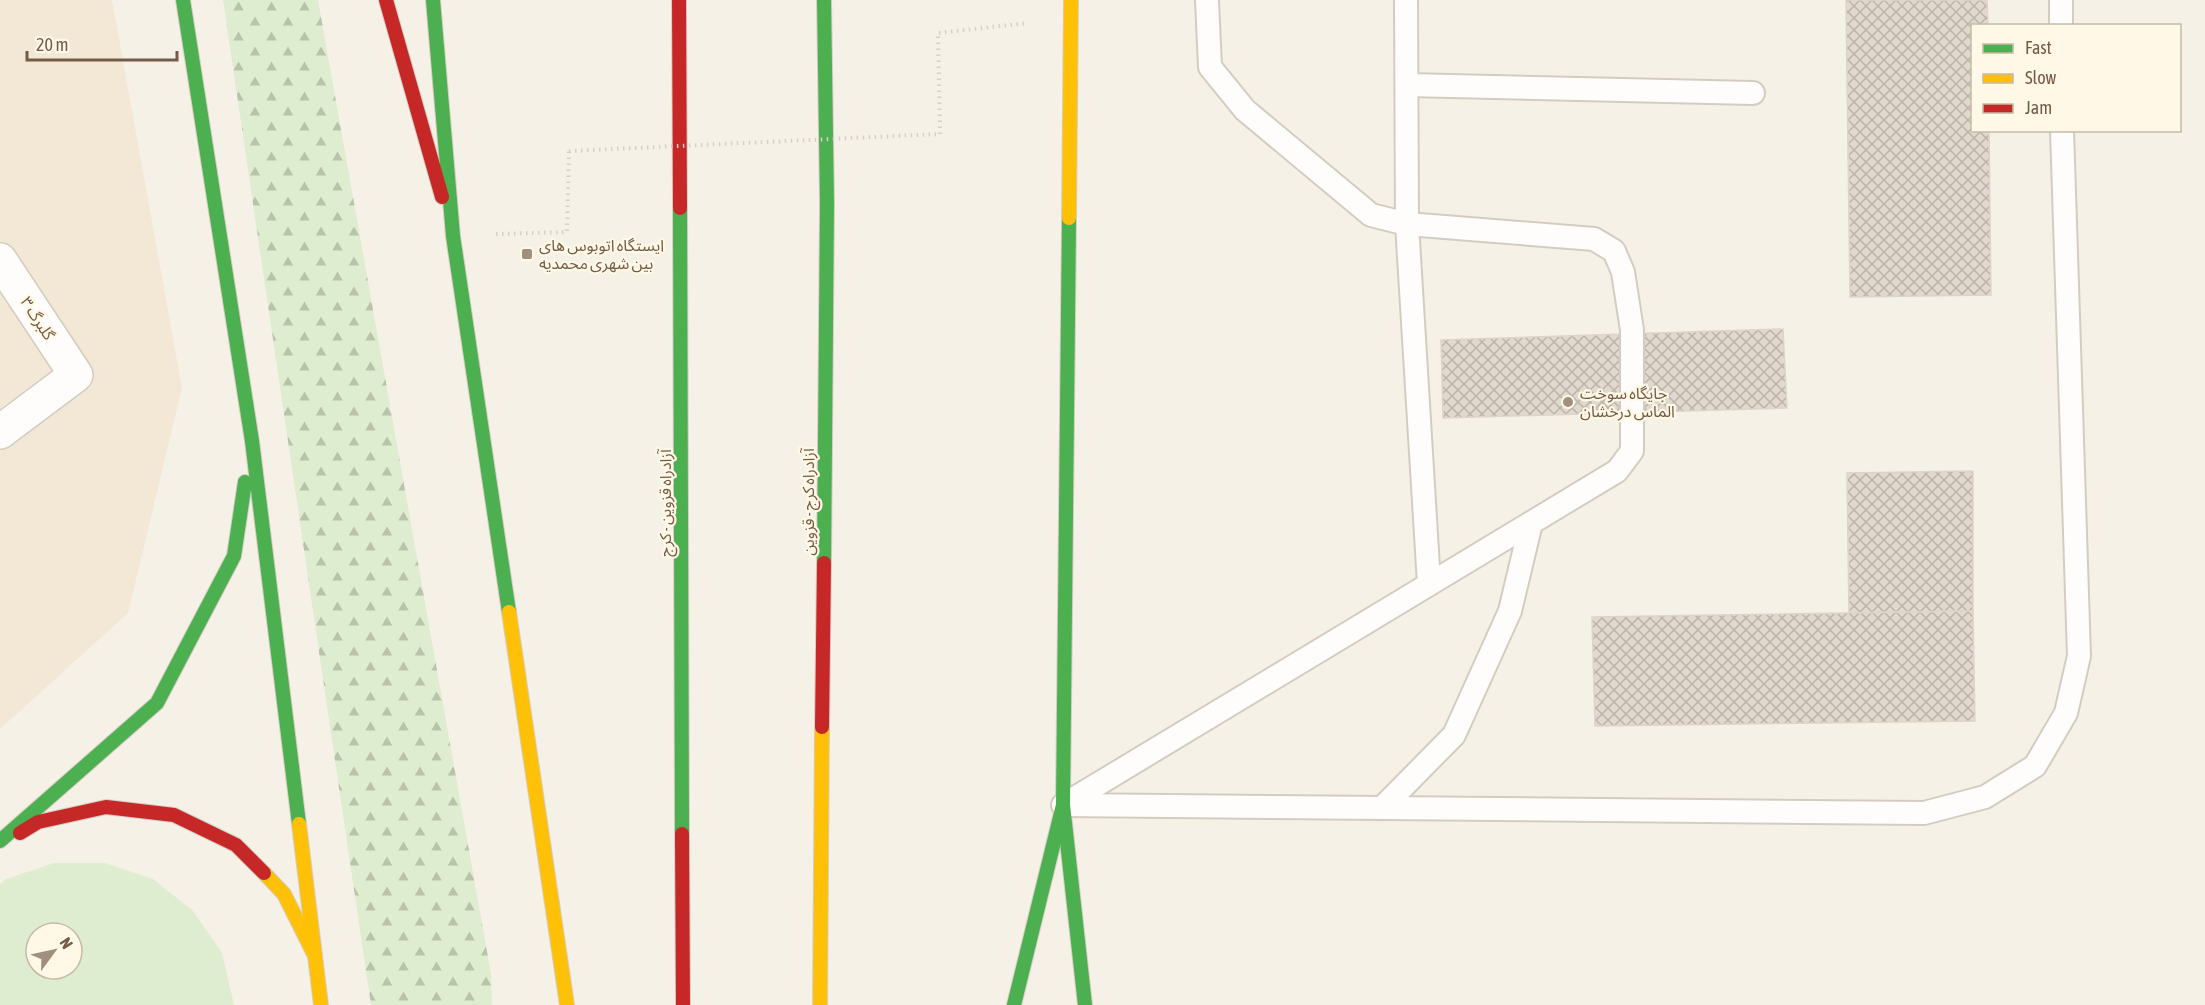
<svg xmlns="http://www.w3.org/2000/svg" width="2205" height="1005" font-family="'Asap Condensed','Noto Sans Arabic',sans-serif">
  <defs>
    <pattern id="forest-firs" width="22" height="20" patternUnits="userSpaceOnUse" patternTransform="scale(1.5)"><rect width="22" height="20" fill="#deedcf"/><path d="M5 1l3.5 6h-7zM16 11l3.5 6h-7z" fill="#b9c3aa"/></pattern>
    <pattern id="building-cross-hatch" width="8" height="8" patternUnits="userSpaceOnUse" patternTransform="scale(1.5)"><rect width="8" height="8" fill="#e2d9ce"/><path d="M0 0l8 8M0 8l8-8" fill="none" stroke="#bcb3a9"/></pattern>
  </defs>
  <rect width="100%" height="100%" fill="#f6f1e6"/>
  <polygon fill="#f2e8d5" points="0,0 112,0 182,388 128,613 0,729"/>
  <path fill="#deedcf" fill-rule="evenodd" d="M 54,863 L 105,863 L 153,879 L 193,911 L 222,953 L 234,1005 L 0,1005 L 0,884 L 6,879 ZM 36,933 L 72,933 L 72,969 L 36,969 Z"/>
  <polygon fill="url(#forest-firs)" points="223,0 318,0 491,974 492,1005 371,1005"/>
  <g fill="url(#building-cross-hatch)" stroke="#dfd4c8" stroke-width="1.5">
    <polygon points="1846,0 1987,0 1988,26 1972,26 1972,130 1989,130 1991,295 1850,297"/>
    <polygon points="1783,329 1787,408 1443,418 1441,340"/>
    <polygon points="1973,471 1973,611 1849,613 1847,473"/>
    <polygon points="1973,611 1975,721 1595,726 1592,617"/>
  </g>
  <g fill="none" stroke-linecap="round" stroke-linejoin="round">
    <g stroke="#d5ccc1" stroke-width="26">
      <g id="lane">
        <polyline points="1406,0 1407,224 1429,584"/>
        <polyline points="2061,0 2061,26"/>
        <polyline points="1407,85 1753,93"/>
        <polyline points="1065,804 1617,471 1632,451 1632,330 1623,272 1614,251 1594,239 1407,224 1371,215 1245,110 1210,67 1207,0"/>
        <polyline points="1063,805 1924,813 1985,797 2035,766 2066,713 2079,656 2062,130"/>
        <polyline points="1382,808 1454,735 1510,611 1531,523"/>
      </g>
    </g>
    <g stroke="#d5ccc1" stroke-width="36">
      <polyline id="street" points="0,260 76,375 0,432"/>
    </g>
    <g stroke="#d6cdc3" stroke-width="16">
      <g id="fast">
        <polyline points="183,0 252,441 299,824"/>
        <polyline points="433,0 453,236 509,612"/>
        <polyline points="680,208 682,834"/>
        <polyline points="1069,218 1063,805 1085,1005"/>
        <polyline points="824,563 827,203 824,0"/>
        <polyline points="0,841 157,703 234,556 245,482"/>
        <polyline points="1014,1005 1063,805"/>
      </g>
    </g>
    <g stroke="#d6cdc3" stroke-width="16">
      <g id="slow">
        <polyline points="1069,218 1071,0"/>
        <polyline points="509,612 567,1005"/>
        <polyline points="299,824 315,956"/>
        <polyline points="264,873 284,894 315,956 321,1005"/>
        <polyline points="820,1005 822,727"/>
      </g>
    </g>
    <g stroke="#d6cdc3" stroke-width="16">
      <g id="jam">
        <polyline points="386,0 442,197"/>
        <polyline points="679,0 680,208"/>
        <polyline points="822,727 824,563"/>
        <polyline points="20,833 38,822 106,807 174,815 236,845 264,873"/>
        <polyline points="682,834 683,1005"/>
      </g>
    </g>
    <g stroke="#d7cfc8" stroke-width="4" stroke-dasharray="1.5 4.5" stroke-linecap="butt">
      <polyline points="940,134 938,33 1028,23"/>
      <polyline points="496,234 567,232 569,151"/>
    </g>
    <use href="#lane" stroke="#fefdfb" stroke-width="22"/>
    <use href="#street" stroke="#fefdfb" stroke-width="33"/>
    <use href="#fast" stroke="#4caf50" stroke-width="14"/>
    <use href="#slow" stroke="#ffc107" stroke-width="14"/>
    <use href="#jam" stroke="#c62828" stroke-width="14"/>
    <polyline stroke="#d7cfc8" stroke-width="4" stroke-dasharray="1.5 4.5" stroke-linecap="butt" points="569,151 940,134"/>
  </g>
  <g fill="#a2907e" stroke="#fff8e6" stroke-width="2">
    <rect x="521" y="248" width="12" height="12" rx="3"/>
    <circle cx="1568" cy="402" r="6"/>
  </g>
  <g text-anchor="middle" stroke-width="4.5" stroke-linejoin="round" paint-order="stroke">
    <g font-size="16" fill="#745b46" stroke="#fff8e6" text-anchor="start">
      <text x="539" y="251">ایستگاه اتوبوس های<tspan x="539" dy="18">بین شهری محمدیه</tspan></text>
      <text x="1580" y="399">جایگاه سوخت<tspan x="1580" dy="18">الماس درخشان</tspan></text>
    </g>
    <g font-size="16" fill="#745b46" stroke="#fff8e6">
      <text transform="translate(38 318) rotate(57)" y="6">گلبرگ ۳</text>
      <text transform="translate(808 502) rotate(-90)" y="6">آزادراه کرج - قزوین</text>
      <text transform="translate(665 503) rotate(-90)" y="6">آزادراه قزوین - کرج</text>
    </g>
  </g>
  <rect x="1971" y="24" width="210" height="108" fill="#fff8e6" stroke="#c7b9a6" stroke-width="1.5"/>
  <rect x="1983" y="44" width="30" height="9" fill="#4caf50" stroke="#c7b9a6" stroke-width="1.5"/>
  <text x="2025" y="54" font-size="18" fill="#745b46">Fast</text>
  <rect x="1983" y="74" width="30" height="9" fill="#ffc107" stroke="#c7b9a6" stroke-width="1.5"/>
  <text x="2025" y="84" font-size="18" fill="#745b46">Slow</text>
  <rect x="1983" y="104" width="30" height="9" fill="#c62828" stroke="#c7b9a6" stroke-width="1.5"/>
  <text x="2025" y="114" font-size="18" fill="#745b46">Jam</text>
  <g transform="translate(54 951) rotate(57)"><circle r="28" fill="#fff8e6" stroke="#c7b9a6" stroke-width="1.5"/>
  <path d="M0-4.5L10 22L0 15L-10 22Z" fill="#a2907e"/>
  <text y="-9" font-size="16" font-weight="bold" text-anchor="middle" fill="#745b46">N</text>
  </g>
  <path d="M27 51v9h150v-9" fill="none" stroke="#745b46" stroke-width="3"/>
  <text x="36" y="51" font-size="18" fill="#745b46" stroke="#fff8e6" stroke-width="4.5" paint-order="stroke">20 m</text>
</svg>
